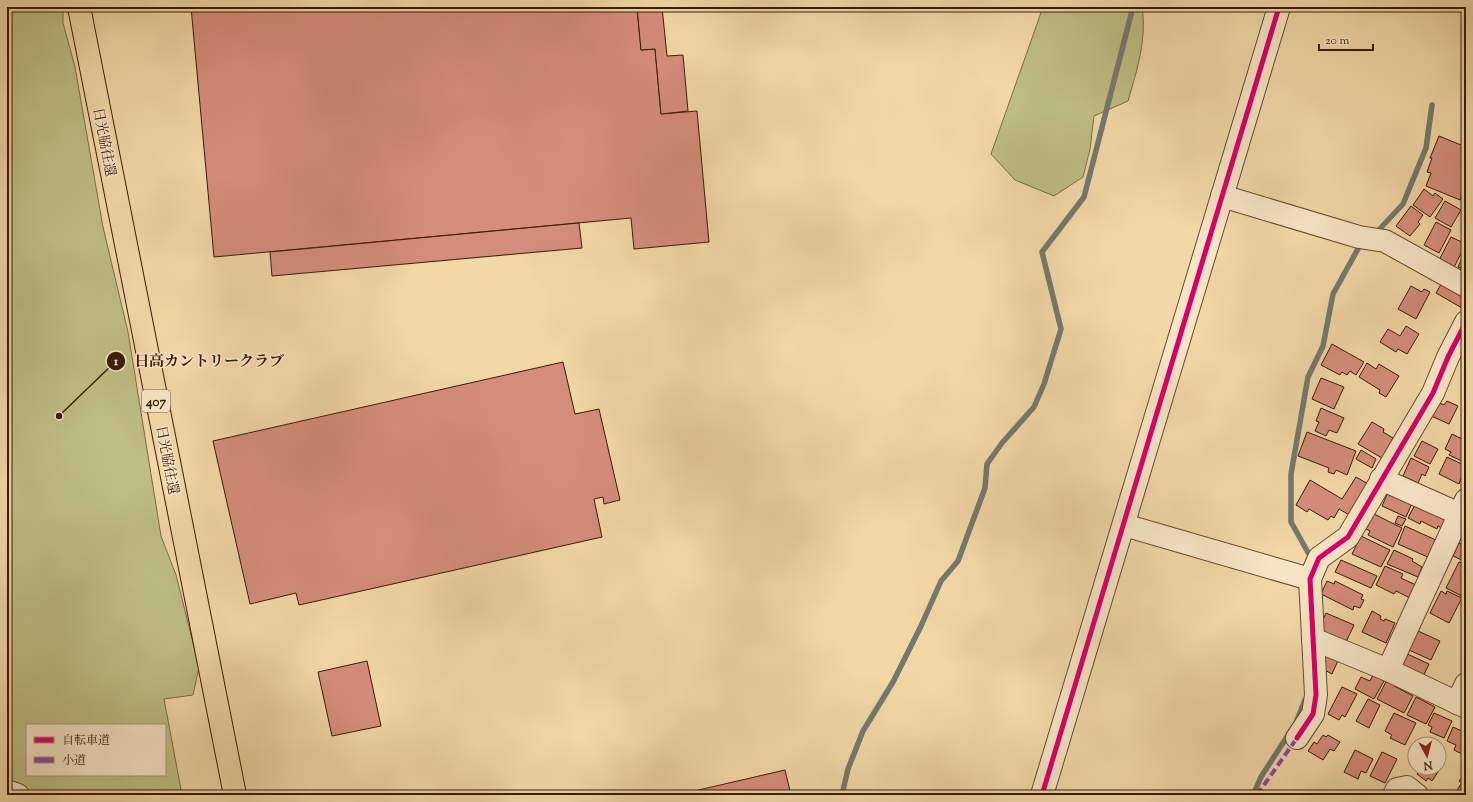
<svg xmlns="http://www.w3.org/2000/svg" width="1473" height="802" font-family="'Sorts Mill Goudy','Noto Serif JP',serif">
  <rect width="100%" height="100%" fill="#f2d7a7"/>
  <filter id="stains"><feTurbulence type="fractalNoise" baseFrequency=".005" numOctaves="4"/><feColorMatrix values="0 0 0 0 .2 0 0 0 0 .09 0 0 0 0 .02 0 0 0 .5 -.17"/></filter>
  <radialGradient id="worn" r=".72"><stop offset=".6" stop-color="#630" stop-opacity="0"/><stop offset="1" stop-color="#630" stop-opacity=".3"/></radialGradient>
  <g fill="#bebd84" stroke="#7b6c45" fill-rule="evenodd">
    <path d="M 7,7 L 63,7 L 63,23 L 75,67 L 103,227 L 128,332 L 161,536 L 176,575 L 199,667 L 193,695 L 164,699 L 182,795 L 7,795 ZM 27,725 L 165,725 L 165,775 L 27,775 Z"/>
    <path d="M 1043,7 L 1142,7 C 1147,39 1137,70 1128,101 L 1094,116 L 1090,149 L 1083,177 L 1054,196 L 1015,180 L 991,154 Z"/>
  </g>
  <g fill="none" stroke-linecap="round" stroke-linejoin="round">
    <g stroke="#75796d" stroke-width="5.5">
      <polyline points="1376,233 1403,204 1426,148 1432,105"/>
      <polyline points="1309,560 1310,556 1291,522 1291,474 1308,377 1323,346 1333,294 1359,247"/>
      <polyline points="1297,720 1305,700"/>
      <polyline points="842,795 848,769 863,731 893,682 921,626 941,581 958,561 985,488 987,464 1002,443 1034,407 1044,384 1061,329 1042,252 1084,197 1133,7"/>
      <polyline points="1253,795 1261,777 1290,732"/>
    </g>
  </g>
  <g fill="#d58d7b" stroke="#381c06">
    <polygon points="191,7 637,7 641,50 655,49 661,114 697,111 709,242 634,249 631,218 214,257"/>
    <polygon points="637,7 662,7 667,56 683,55 688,111 661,114 655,49 641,50"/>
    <polygon points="1439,136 1466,147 1466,183 1460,200 1426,186 1431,173 1427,172 1432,158 1430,158"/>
    <polygon points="1424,189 1433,196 1435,193 1443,199 1430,217 1413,205"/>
    <polygon points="1445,201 1461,210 1451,227 1435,218"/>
    <polygon points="1411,206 1423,215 1418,222 1420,224 1410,236 1396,226"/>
    <polygon points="1436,222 1451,230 1439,253 1424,245"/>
    <polygon points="579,223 582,248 272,276 270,252"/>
    <polygon points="1451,237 1466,244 1452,271 1437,264"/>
    <polygon points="1466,249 1466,278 1458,275 1461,268 1458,267"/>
    <polygon points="1443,281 1466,294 1466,301 1462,308 1436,293"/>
    <polygon points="1411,286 1422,292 1424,289 1430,292 1416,319 1398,309"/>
    <polygon points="1406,326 1419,334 1407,354 1398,349 1396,352 1380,342 1388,329 1400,336"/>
    <polygon points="1332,344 1364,362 1356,375 1350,371 1347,375 1342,372 1340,375 1321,365"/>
    <polygon points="563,362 575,414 599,409 620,500 604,504 603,497 594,499 602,537 299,605 296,593 250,604 213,441"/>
    <polygon points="1367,363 1376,369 1379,364 1399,376 1386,397 1379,393 1380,390 1359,377"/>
    <polygon points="1321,378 1344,387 1334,409 1312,399"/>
    <polygon points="1435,401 1444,405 1447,401 1458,406 1449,424 1429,415"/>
    <polygon points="1321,408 1344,418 1337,433 1329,430 1326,436 1315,431 1319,422 1316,421"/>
    <polygon points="1372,422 1384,429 1383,432 1393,438 1382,458 1358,444"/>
    <polygon points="1307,432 1356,451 1347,475 1336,470 1334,474 1328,472 1329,468 1298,456"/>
    <polygon points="1452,434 1466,441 1466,463 1449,455 1451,452 1445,449"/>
    <polygon points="1422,441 1438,449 1430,464 1414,456"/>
    <polygon points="1361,450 1376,459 1372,468 1356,459"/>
    <polygon points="1447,457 1466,466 1459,484 1439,474"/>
    <polygon points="1411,458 1429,467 1425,476 1422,474 1418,483 1403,476"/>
    <polygon points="1356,477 1370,485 1351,516 1339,509 1334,518 1331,516 1328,520 1309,509 1307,512 1296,505 1310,480 1342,499"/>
    <polygon points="1389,490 1413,501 1406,517 1382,506"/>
    <polygon points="1418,499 1448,518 1443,529 1438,526 1437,529 1421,521 1420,524 1408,518"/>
    <polygon points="1374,514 1402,528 1393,547 1368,535 1370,531 1366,529"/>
    <polygon points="1398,516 1406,519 1402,526 1395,523"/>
    <polygon points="1466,524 1466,541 1459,538"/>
    <polygon points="1405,526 1438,541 1430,558 1398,544"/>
    <polygon points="1361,536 1390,550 1381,567 1352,554"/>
    <polygon points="1459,543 1466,546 1466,562 1453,556"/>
    <polygon points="1394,550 1413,559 1412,561 1422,567 1418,577 1387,564"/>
    <polygon points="1341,560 1377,576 1371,588 1335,572"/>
    <polygon points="1459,562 1466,565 1466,588 1462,596 1446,588"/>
    <polygon points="1385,566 1403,574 1401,578 1418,586 1412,599 1396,591 1394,594 1376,585"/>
    <polygon points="1327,581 1334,584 1335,581 1363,595 1361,599 1364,600 1360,608 1354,606 1353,610 1321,594"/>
    <polygon points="1441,591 1446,594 1447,591 1462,598 1449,623 1430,613"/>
    <polygon points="1372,611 1381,616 1380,619 1384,621 1385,619 1395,623 1386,643 1362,632"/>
    <polygon points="1326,613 1354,625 1346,642 1318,631"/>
    <polygon points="1418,631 1440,641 1431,660 1409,650"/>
    <polygon points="1325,649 1340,656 1332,674 1323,669 1326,661 1321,659"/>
    <polygon points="1403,652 1429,664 1422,679 1396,666"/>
    <polygon points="367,661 381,726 332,736 318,672"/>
    <polygon points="1374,673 1385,679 1374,699 1355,689 1361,677 1370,681"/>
    <polygon points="1389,676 1397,680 1394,686 1413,696 1404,713 1377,699"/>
    <polygon points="1342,687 1357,694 1345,717 1342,715 1339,720 1328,714"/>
    <polygon points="1416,697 1435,707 1426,724 1407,715"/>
    <polygon points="1368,699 1380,705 1369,728 1356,721"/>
    <polygon points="1394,713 1416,723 1405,745 1390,738 1392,735 1385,731"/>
    <polygon points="1434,713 1452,721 1444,738 1430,732 1432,727 1428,725"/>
    <polygon points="1453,727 1466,733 1466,756 1454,750 1456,745 1447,741"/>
    <polygon points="1323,735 1326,737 1328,735 1340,742 1334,751 1330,749 1323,760 1308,751 1314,742 1317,744"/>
    <polygon points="1355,750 1373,759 1366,773 1361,771 1358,779 1344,772"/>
    <polygon points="1382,752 1397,759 1385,783 1370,776"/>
    <polygon points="1439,760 1444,763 1432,781 1428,778 1426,781 1417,774 1421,768 1439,768"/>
    <polygon points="785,770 791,795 677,795"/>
    <polygon points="1465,773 1466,795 1463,795 1457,790 1462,783 1459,781"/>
  </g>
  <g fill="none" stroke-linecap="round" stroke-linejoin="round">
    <g stroke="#664b2e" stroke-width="24">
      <g id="minor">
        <polyline points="1222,196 1359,237 1385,241 1466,286"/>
        <polyline points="1381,479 1466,517"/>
        <polyline points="1124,525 1310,579"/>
        <polyline points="1313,639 1388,670 1466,707"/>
        <polyline points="1388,670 1466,500"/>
        <polyline points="1457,703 1466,684"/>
        <polyline points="1297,738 1313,714 1316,695 1310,579 1319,558 1348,537 1433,393 1448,357 1466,322"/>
        <polyline points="7,791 18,795"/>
        <polyline points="1042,795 1279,7"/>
        <polyline points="1394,795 1397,789 1407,787 1417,795"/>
      </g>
    </g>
    <g stroke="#381c06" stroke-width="24">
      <polyline id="highway" points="79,7 235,795"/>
    </g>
    <use href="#minor" stroke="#f7e5c6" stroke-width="22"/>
    <use href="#highway" stroke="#f2d7a7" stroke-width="22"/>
    <polyline stroke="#8e44ad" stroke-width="4" stroke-dasharray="8 4" stroke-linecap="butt" points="1257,795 1297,738"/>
    <g stroke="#f7e5c6" stroke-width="8">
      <g id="cycleway">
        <polyline points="1297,738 1313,714 1316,695 1310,579 1319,558 1348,537 1433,393 1448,357 1466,322"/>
        <polyline points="1042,795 1279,7"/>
      </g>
    </g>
    <use href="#cycleway" stroke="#d6006c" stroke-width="5"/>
  </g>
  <g text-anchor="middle" stroke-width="3" stroke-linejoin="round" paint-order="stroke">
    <rect fill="#f7e5c6" stroke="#715840" stroke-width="1" x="142" y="390" width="28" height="22" rx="3"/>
    <g font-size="13" font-weight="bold" fill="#381c06">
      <text x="156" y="406">407</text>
    </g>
    <g font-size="14" fill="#381c06" stroke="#f7e5c6">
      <text transform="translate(105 142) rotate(79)" y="5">日光脇往還</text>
      <text transform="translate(168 460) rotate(79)" y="5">日光脇往還</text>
    </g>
  </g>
  <path fill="none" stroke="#381c06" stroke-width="1.5" d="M59 416L116 361"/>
  <g fill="#381c06" stroke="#f7e5c6" stroke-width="1.5">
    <circle cx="59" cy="416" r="4"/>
    <circle cx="116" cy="361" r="10"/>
  </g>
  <g font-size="12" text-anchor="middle" font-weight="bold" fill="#fff">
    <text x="116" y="365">1</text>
  </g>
  <g font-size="15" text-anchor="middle" font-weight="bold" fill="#381c06" stroke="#f7e5c6" stroke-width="3" stroke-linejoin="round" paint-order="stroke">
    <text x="209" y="366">日高カントリークラブ</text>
  </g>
  <rect width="1473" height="802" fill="none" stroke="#f2d7a7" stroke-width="24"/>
  <rect x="8" y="8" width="1457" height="786" fill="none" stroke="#381c06" stroke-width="2"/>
  <rect x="12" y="12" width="1449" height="778" fill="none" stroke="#381c06"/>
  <rect x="26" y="724" width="140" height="52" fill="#f7e5c6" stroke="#ab9579"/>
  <rect x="34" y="737" width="20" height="6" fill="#d6006c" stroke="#ab9579"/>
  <text x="62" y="744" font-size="12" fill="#381c06">自転車道</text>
  <rect x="34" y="757" width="20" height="6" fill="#8e44ad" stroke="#ab9579"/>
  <text x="62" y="764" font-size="12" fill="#381c06">小道</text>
  <g transform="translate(1427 756) rotate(173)"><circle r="19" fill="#f7e5c6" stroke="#ab9579"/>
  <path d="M0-3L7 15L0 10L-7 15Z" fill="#8f2418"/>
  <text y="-6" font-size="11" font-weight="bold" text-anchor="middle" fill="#381c06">N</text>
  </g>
  <path d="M1319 44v6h54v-6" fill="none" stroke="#381c06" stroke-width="2"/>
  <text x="1325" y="44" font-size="12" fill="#381c06" stroke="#f7e5c6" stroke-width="3" paint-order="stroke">20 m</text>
  <rect width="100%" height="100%" filter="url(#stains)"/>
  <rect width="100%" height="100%" fill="url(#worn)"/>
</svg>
